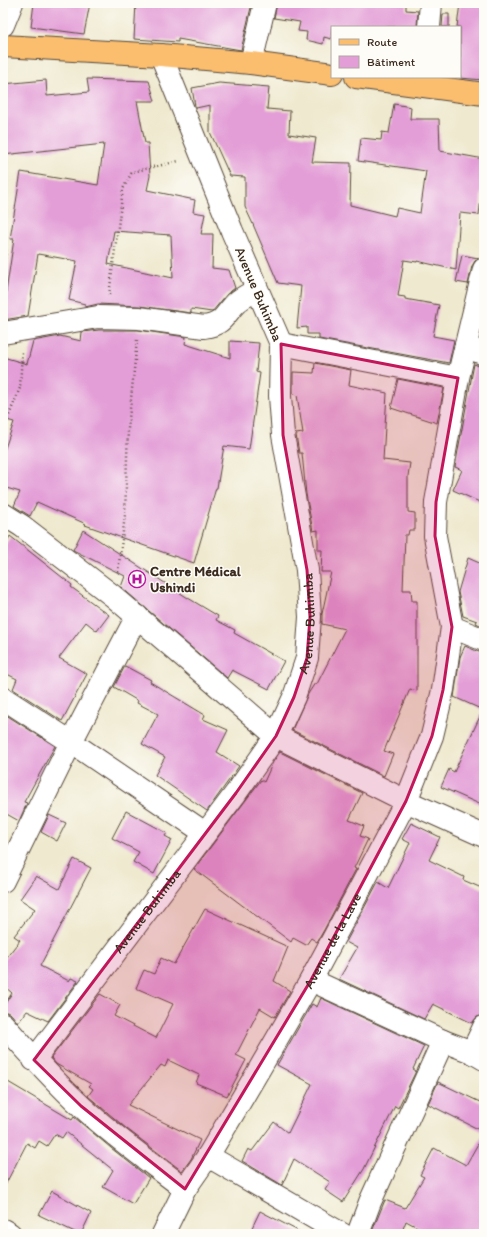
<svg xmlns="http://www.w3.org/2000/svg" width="487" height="1237" font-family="Itim,sans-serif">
  <rect width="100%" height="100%" fill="#fdfcf7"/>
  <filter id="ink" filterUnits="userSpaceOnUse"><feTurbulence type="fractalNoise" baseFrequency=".025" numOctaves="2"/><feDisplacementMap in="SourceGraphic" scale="8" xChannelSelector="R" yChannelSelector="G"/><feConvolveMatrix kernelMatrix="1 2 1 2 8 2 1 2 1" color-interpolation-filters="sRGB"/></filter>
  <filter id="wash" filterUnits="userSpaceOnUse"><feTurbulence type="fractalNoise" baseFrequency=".012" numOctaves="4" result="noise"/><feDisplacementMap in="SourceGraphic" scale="16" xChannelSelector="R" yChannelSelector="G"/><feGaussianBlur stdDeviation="0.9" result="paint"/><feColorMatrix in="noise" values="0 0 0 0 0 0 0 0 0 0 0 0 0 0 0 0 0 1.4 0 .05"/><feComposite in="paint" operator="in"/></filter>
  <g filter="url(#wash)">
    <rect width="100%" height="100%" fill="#efe9cf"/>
    <g id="blocks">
      <g fill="#e39ed7" fill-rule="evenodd">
        <polygon points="34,3 90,3 84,34 31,27"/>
        <polygon points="136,3 252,3 241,50 178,39 178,42 134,39"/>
        <polygon points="277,3 406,3 406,10 418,11 417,27 332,27 331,39 324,37 323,44 306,40 307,32 298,31 300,22 274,18"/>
        <polygon points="460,3 484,3 484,80 460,78 460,27 457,27"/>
        <polygon points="443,14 449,14 449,27 442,27"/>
        <path d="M 87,79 L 149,81 L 155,101 L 137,101 L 145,143 L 148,143 L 150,176 L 147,190 L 195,200 L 193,212 L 205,214 L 201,234 L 213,234 L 212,268 L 229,270 L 235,288 L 227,294 L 212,312 L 191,309 L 191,313 L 139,306 L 98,304 L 85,307 L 85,304 L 69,300 L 77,261 L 38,254 L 28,316 L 3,320 L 3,312 L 14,239 L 10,239 L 21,172 L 98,185 L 104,144 L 3,155 L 3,84 L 46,80 L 47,96 L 89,92 ZM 114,231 L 171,235 L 173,278 L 108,264 Z"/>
        <polygon points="219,83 269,87 267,109 290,111 289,134 316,138 312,162 351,163 350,205 395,216 397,208 420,213 426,171 358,161 361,138 381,140 382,132 389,133 394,104 411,107 410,119 439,119 440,151 484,159 484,171 479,215 460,213 456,270 417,261 417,262 404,260 398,296 405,297 405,299 439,305 433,336 454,340 449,363 319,339 319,334 307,334 307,327 297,328 301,286 278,283 252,222 245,207 245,177 230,176 210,132 210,105 196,108 195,106 192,88"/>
        <polygon points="462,255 478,258 475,261 472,266 468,284 456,282"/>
        <polygon points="99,330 138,330 186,337 185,344 230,358 230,341 259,343 256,372 260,373 249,449 224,446 217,488 216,488 194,563 85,525 86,524 37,502 30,516 14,506 20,492 3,487 3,454 14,422 3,419 3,357 27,364 33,341 60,336 81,341 82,332"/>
        <polygon points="315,363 351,370 349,385 387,393 383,460 410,463 408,476 408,512 415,513 415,530 409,530 408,535 405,535 403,590 411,590 412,601 417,601 417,691 410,689 384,751 393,754 384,776 292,730 308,694 315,683 317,684 345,629 322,624 322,614 331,572 321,572 322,550 318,550 318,530 313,531 306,494 302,453 299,453 296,435 296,434 303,433 297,395 293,394 293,372 314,373"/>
        <polygon points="474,364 484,368 484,504 453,490 462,470 455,467"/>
        <polygon points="398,379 444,388 437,423 391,408"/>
        <polygon points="83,530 188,598 218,616 216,620 235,630 234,633 284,661 269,689 232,670 227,678 121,587 125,576 73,550"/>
        <polygon points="10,536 72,585 71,587 109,615 97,631 86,622 59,658 87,674 62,721 13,689 17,679 3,672 3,549"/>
        <polygon points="468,558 484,565 484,627 476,623 477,621 463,616 458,592"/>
        <polygon points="465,646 479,652 484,652 484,806 441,787 449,769 454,772 483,710 454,697 460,657"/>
        <polygon points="125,666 151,680 150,682 205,715 203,719 228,730 217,752 239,766 207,811 155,775 165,757 142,744 158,714 137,703 138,701 114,687"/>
        <polygon points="3,713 55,746 24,802 27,803 19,821 3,812"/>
        <polygon points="280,752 362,793 349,820 364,826 360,836 368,839 354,868 356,869 324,930 317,942 311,938 306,945 293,938 291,942 194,869 261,780 264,782 273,762"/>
        <polygon points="126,811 167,833 165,836 172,840 154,874 133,862 139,852 112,838"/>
        <polygon points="49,815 66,823 57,841 41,832"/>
        <polygon points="411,823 440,837 429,860 464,877 463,880 484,889 484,1015 477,1017 472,1023 433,1004 424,1019 339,979 357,948 346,942 378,882 388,888 410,843 402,839"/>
        <polygon points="74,859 91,868 40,966 69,981 71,978 78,981 48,1021 27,1011 18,1023 12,1015 7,1012 3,1012 3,1007 12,993 3,985 3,962 20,940 14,936 35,909 20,899 36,876 59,889"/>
        <polygon points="205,909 288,947 274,981 290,991 275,1017 260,1008 236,1055 246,1060 227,1096 196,1083 199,1075 168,1060 165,1067 161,1065 128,1105 200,1140 191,1159 182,1171 127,1129 88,1096 93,1089 89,1086 91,1084 56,1064 51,1058 100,994 120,1005 114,1016 156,1038 173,1004 136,988 144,970 154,974 161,958 174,964"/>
        <polygon points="321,998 424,1046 413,1069 416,1071 398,1108 395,1106 364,1169 343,1202 325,1190 330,1182 294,1159 282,1185 242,1161 248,1149 252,1151 274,1122 288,1133 312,1084 277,1065 312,1004 317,1007"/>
        <polygon points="3,1079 72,1120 74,1117 111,1148 149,1178 133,1204 103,1187 113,1170 66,1132 62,1138 55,1134 47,1146 39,1141 35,1148 27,1143 3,1189"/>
        <polygon points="438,1082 484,1104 484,1132 428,1104"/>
        <polygon points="484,1133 484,1234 430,1234 406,1221 401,1234 371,1234 385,1200 405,1208 424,1177 420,1175 434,1148 466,1165"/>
        <polygon points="52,1191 91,1213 81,1234 79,1234 39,1215"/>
        <polygon points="260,1211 304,1234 249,1234"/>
      </g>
    </g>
  </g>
  <g filter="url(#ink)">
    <use href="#blocks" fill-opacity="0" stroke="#564739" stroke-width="1"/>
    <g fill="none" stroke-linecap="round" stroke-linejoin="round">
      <g stroke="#564739" stroke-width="24">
        <g id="minor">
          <polyline points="3,25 12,3"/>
          <polyline points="429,27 431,3"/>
          <polyline points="251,63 265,3"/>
          <path d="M 3,333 L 98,317 L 139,318 L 204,327 C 224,324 223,316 236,303 C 242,297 250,294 257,290"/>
          <polyline points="281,344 458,378"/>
          <polyline points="466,346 484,354"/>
          <polyline points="3,514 22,526 113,596 276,736 406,801 484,836"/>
          <polyline points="452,627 484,640"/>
          <polyline points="3,698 71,742 205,833"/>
          <polyline points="3,881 71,742 137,616"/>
          <polyline points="311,980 443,1041 472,1052 484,1059"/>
          <path d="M 3,1024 C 28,1052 53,1080 81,1106 C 113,1136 150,1162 185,1189"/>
          <polyline points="472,1052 484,1027"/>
          <path id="s1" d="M 34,1060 L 236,793 L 276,736 L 294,697 L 307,658 L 310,617 L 307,570 L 283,435 L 280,396 L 281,344 L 232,231 L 161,55"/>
          <polyline points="208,1156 342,1234"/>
          <polyline points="3,1230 10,1234"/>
          <path id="s2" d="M 163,1234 L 185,1189 L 208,1156 L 260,1068 L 311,980 L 355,898 L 406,801 L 432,736 L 443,690 L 452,627 L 435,536 L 436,502 L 458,378 L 484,269"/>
          <polyline points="358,1234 370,1202 443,1041"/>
        </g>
      </g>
      <g stroke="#564739" stroke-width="24">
        <g id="major">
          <polyline points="3,46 161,55 251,63 332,74"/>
          <polyline points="356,77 484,94"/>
        </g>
      </g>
      <g stroke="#564739" stroke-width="2.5" stroke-dasharray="1 3" stroke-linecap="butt">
        <polyline points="3,222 6,250 3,273"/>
        <polyline points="109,295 123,189 132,172 179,161"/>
        <polyline points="3,430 20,388 22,352"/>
        <polyline points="118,572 125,515 128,429 137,340"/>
      </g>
      <use href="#minor" stroke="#fff" stroke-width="22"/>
      <use href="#major" stroke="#fbbe6e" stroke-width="22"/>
    </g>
  </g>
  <path fill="#c2185b" fill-opacity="0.2" stroke="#c2185b" stroke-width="3" stroke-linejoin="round" d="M 281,344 L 458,378 L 436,502 L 435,536 L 452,627 L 443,690 L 432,736 L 406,801 L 311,980 L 185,1189 L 81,1106 L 34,1060 L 236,793 L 276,736 L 294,697 L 307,658 L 310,617 L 307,570 L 283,435 Z"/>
  <defs>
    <g id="hospital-ring" transform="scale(0.9)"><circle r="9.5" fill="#fdfcf7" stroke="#b5179e" stroke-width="1.5"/><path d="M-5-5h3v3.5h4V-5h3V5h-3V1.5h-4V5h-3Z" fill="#b5179e"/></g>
  </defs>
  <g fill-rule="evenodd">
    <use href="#hospital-ring" x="137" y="579"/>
  </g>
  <g text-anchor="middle" stroke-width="3" stroke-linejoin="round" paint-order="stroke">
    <g font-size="14" fill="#3b2a1e" stroke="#fdfcf7">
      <text transform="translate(259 294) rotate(67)" y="5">Avenue Buhimba</text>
      <text dy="5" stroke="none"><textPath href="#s1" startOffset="523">Avenue Buhimba</textPath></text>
      <text dy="5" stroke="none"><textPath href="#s1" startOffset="187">Avenue Buhimba</textPath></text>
      <text dy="5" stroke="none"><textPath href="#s2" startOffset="339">Avenue de la Lave</textPath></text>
    </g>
    <g font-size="14" font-weight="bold" fill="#3b2a1e" stroke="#fdfcf7" text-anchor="start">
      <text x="150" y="576">Centre Médical<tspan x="150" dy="16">Ushindi</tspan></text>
    </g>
  </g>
  <rect width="487" height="1237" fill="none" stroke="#fdfcf7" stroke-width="16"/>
  <rect x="331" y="26" width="130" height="52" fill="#fdfcf7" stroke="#afa8a0"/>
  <rect x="339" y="39" width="20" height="6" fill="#fbbe6e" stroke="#afa8a0"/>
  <text x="367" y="46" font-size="12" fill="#3b2a1e">Route</text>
  <rect x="339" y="56" width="20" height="12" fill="#e39ed7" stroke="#afa8a0"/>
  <text x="367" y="66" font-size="12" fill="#3b2a1e">Bâtiment</text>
</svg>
